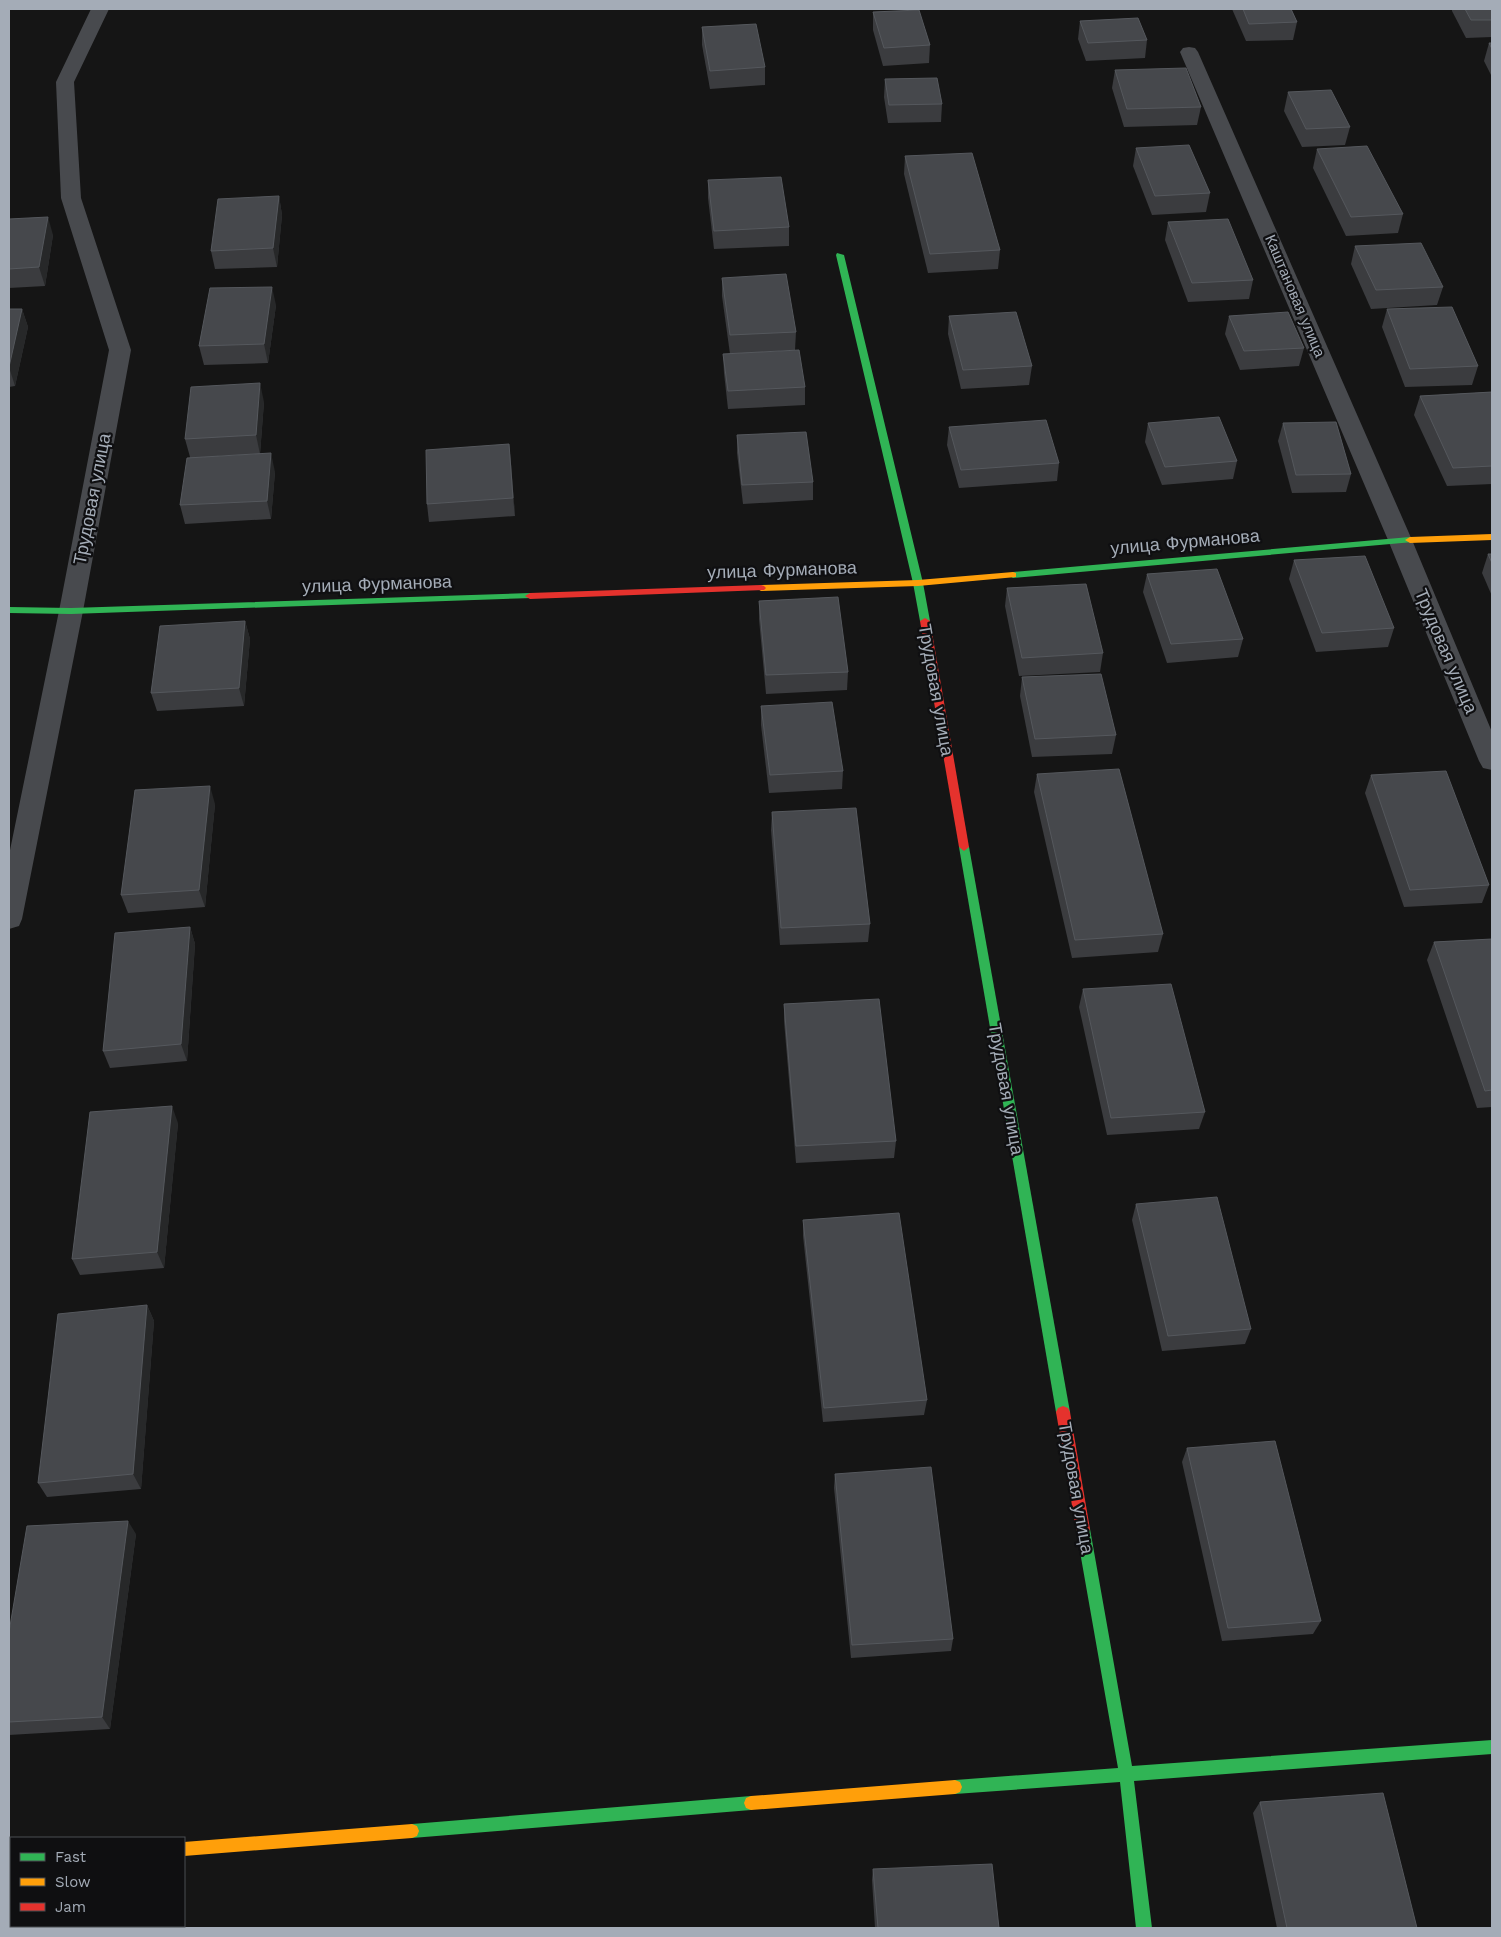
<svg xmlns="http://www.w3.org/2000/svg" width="1501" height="1937" font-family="'Work Sans',sans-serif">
  <rect width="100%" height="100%" fill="#151515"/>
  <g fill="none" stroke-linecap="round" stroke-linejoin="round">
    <g fill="#484a4e" fill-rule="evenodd">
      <polygon points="91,9 109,9 74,82 81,198 131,350 83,611 22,919 19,926 9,929 9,855 59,611 109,350 61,198 56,82"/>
      <polygon points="1189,47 1195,48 1198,52 1412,540 1492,732 1492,770 1483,768 1479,761 1388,540 1180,52 1183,48"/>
      <rect x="9" y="1845" width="2" height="36"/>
    </g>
    <g fill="#30b455" fill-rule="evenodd">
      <polygon points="837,253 844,255 923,583 930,621 925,624 920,621 913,583 836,255"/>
      <polygon points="1410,537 1413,538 1413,542 1013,578 1008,575 1013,572"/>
      <polygon points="530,593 535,596 533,598 71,614 9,613 9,607 71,608"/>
      <polygon points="964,843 969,847 1070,1412 1068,1416 1063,1418 1058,1416 1056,1412 959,847"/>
      <polygon points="1083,1523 1088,1524 1090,1529 1132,1766 1492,1740 1492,1754 1134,1781 1152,1928 1136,1928 1120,1782 955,1794 950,1792 948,1787 950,1782 955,1780 1118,1768 1076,1529 1078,1524"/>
      <polygon points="751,1796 756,1798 758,1803 756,1808 751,1810 412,1838 407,1836 405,1831 407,1826 412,1824"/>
    </g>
    <g fill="#ff9f0a" fill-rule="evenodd">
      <polygon points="1492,534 1492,540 1410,543 1405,540 1410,537"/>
      <polygon points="1013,572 1016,573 1016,577 918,586 761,591 756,588 761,585 918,580"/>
      <polygon points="955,1780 960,1782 962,1787 960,1792 955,1794 751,1810 746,1808 744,1803 746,1798 751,1796"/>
      <polygon points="412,1824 417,1826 419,1831 417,1836 412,1838 184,1856 184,1842"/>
    </g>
    <g fill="#e5322d" fill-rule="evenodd">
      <polygon points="761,585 764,586 766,588 764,590 530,599 525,596 530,593"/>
      <polygon points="925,618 930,621 969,847 964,851 959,847 920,621"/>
      <polygon points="1063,1406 1068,1408 1070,1412 1090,1529 1088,1534 1083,1535 1078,1534 1076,1529 1056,1412 1058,1408"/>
    </g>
  </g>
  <g fill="#3b3c3f">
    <polygon points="1232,9 1291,9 1297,22 1293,40 1246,41"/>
    <polygon points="1452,9 1492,9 1492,37 1466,38 1452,11"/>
    <polygon points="873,12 930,45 929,63 883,66 873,30"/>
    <polygon points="1080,21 1147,40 1145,58 1086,61 1078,39"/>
    <polygon points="702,27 765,67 765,85 710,89 702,45"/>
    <polygon points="1489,43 1492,43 1492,77 1484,61"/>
    <polygon points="1115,70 1201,107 1197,125 1124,127 1112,88"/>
    <polygon points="885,79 942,104 941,122 888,123 884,97"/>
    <polygon points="1288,92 1350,127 1345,145 1302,147 1284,111"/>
    <polygon points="1136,148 1210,193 1206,212 1152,215 1133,166"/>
    <polygon points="1317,149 1403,214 1398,233 1346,236 1313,168"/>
    <polygon points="905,156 1000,250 998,269 928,273 904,174"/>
    <polygon points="708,180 789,227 789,246 714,249 708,198"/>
    <polygon points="279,196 282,215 277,267 215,269 211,251"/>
    <polygon points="9,219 53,235 45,286 9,288"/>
    <polygon points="1168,222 1253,280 1249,299 1188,302 1165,240"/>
    <polygon points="1355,246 1443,287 1437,305 1371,309 1351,264"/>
    <polygon points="722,278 796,332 795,350 730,354 722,296"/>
    <polygon points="276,305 268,363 204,365 199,346"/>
    <polygon points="9,309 22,309 28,327 15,386 9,387"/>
    <polygon points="1387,309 1478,366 1472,385 1405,387 1382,327"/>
    <polygon points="949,316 1032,366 1029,385 961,389 948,334"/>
    <polygon points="1229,316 1304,348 1299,366 1240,370 1225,334"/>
    <polygon points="723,354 805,387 805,405 728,409 724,373"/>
    <polygon points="1492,392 1492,484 1447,486 1414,415 1420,396"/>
    <polygon points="264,402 260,454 218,456 275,472 271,519 185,524 180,505 190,457 185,439"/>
    <polygon points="1148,423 1237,461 1233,479 1162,485 1145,442"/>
    <polygon points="1283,423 1351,474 1346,492 1292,493 1278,441"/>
    <polygon points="949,427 1059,463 1057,481 959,488 947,445"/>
    <polygon points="737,435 813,482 813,500 743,504 737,453"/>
    <polygon points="509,444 511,463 515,516 429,522 427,504"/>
    <polygon points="1488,554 1492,554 1492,596 1482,573"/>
    <polygon points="1294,560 1394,628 1388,647 1316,652 1289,579"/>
    <polygon points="1147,574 1243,639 1238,657 1167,663 1143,592"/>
    <polygon points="1007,588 1103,653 1100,672 1019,676 1005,606"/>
    <polygon points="759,601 848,672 847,690 766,694 759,619"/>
    <polygon points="245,621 250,639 244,706 157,711 151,693"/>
    <polygon points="1022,677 1116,735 1112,754 1032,757 1020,696"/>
    <polygon points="761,706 843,771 842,789 769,793 761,725"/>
    <polygon points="1037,774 1163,934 1158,952 1072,958 1034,792"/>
    <polygon points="1371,775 1489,885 1482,903 1404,907 1365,793"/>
    <polygon points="215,804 205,907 128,913 121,895"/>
    <polygon points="772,812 870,924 868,942 780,945 771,830"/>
    <polygon points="190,927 195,944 187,1061 110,1068 103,1051"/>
    <polygon points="1492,939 1492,1107 1477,1108 1427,960 1434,942"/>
    <polygon points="1083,989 1205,1112 1199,1129 1107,1135 1079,1007"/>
    <polygon points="784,1004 896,1141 894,1158 796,1163 784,1021"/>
    <polygon points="178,1123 164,1268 80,1275 72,1259"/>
    <polygon points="1136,1204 1251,1329 1245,1344 1162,1351 1132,1220"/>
    <polygon points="803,1220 927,1400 924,1415 823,1422 803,1236"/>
    <polygon points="147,1305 154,1321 141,1489 47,1497 38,1483"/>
    <polygon points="1187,1448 1321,1621 1313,1634 1222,1641 1182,1462"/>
    <polygon points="835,1474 953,1639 951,1651 851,1658 834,1488"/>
    <polygon points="136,1534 110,1729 9,1735 9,1632"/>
    <polygon points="1260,1802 1417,1928 1277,1928 1253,1813"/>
    <polygon points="873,1869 999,1928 875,1928 872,1880"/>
  </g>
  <g fill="#272829">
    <polygon points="279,196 282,215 277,267 273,248"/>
    <polygon points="48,217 53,235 45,286 39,267"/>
    <polygon points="272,287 276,305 268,363 264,344"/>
    <polygon points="22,309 28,327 15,386 9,367"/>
    <polygon points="260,383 264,402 260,454 256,435"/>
    <polygon points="509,444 511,463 515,516 513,498"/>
    <polygon points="271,453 275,472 271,519 267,501"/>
    <polygon points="245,621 250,639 244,706 239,688"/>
    <polygon points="210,786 215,804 205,907 199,890"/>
    <polygon points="190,927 195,944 187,1061 181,1044"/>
    <polygon points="172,1106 178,1123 164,1268 157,1252"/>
    <polygon points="147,1305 154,1321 141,1489 133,1474"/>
    <polygon points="128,1521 136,1534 110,1729 102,1717"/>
    <polygon points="93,1926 103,1926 103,1928 92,1928"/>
  </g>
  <g fill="#46484c" stroke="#55585d">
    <polygon points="1243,9 1291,9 1297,22 1249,24"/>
    <polygon points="1465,9 1492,9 1492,20 1471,20"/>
    <polygon points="919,10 930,45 884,48 873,12"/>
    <polygon points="1138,18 1147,40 1088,43 1080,21"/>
    <polygon points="756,24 765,67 710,71 702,27"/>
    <polygon points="1489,43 1492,43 1492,49"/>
    <polygon points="1186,68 1201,107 1127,109 1115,70"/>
    <polygon points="937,78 942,104 889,105 885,79"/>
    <polygon points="1331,90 1350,127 1306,129 1288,92"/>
    <polygon points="1189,145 1210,193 1155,196 1136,148"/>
    <polygon points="1367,146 1403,214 1351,217 1317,149"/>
    <polygon points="972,153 1000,250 930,254 905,156"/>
    <polygon points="781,177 789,227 714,231 708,180"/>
    <polygon points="279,196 273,248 211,251 218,199"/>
    <polygon points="48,217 39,267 9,269 9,219"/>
    <polygon points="1228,219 1253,280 1192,283 1168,222"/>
    <polygon points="1421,243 1443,287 1376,290 1355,246"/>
    <polygon points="786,274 796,332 730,335 722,278"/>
    <polygon points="272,287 264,344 199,346 210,288"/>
    <polygon points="1452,307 1478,366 1410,369 1387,309"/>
    <polygon points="9,309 22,309 9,367"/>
    <polygon points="1016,312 1032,366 963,370 949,316"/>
    <polygon points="1288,312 1304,348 1244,351 1229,316"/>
    <polygon points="799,350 805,387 728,391 723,354"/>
    <polygon points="260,383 256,435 185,439 191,387"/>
    <polygon points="1492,392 1492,466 1453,468 1420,396"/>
    <polygon points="1219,417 1237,461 1165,467 1148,423"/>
    <polygon points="1046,420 1059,463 961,470 949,427"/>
    <polygon points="1336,422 1351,474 1296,475 1283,423"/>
    <polygon points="806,432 813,482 742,485 737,435"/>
    <polygon points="509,444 513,498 427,504 426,450"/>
    <polygon points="271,453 267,501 180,505 187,458"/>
    <polygon points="1488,554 1492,554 1492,563"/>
    <polygon points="1365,556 1394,628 1322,633 1294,560"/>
    <polygon points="1217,569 1243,639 1171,644 1147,574"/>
    <polygon points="1086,584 1103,653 1022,658 1007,588"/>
    <polygon points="838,597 848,672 766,675 759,601"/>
    <polygon points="245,621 239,688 151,693 160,626"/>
    <polygon points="1101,674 1116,735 1035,739 1022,677"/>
    <polygon points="832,702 843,771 770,775 761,706"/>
    <polygon points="1119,769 1163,934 1075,940 1037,774"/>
    <polygon points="1446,771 1489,885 1410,890 1371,775"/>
    <polygon points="210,786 199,890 121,895 135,790"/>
    <polygon points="856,808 870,924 781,928 772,812"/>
    <polygon points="190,927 181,1044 103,1051 115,933"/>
    <polygon points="1492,939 1492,1090 1485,1091 1434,942"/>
    <polygon points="1171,984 1205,1112 1111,1118 1083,989"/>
    <polygon points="879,999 896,1141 796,1146 784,1004"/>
    <polygon points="172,1106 157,1252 72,1259 90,1112"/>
    <polygon points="1217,1197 1251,1329 1168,1336 1136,1204"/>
    <polygon points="899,1213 927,1400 824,1408 803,1220"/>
    <polygon points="147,1305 133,1474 38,1483 58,1314"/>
    <polygon points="1275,1441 1321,1621 1228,1628 1187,1448"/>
    <polygon points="931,1467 953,1639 852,1645 835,1474"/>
    <polygon points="128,1521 102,1717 9,1722 9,1632 27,1526"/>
    <polygon points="1383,1793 1417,1928 1287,1928 1260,1802"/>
    <polygon points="992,1864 999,1928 878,1928 873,1869"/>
    <polygon points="9,1892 11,1892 11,1926 93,1926 92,1928 9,1928"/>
  </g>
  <g text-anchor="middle" stroke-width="4.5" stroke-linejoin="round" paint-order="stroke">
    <g font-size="15" fill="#a4acb7" stroke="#0f0f11">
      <text transform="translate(1295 296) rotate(67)" y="5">Каштановая улица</text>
    </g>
    <g font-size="18" fill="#a4acb7" stroke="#0f0f11">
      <text transform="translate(92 499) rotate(-79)" y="6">Трудовая улица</text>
      <text transform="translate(1185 542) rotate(-5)" y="6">улица Фурманова</text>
      <text transform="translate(782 570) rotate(-2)" y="6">улица Фурманова</text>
      <text transform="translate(377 584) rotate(-2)" y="6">улица Фурманова</text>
      <text transform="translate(1446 651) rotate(67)" y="6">Трудовая улица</text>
      <text transform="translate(936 690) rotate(80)" y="6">Трудовая улица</text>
      <text transform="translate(1006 1089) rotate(80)" y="6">Трудовая улица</text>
      <text transform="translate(1076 1488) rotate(80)" y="6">Трудовая улица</text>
    </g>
  </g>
  <rect width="1501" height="1937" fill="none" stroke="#a4acb7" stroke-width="20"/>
  <rect x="10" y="1837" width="175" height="90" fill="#0f0f11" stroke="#4b4e53"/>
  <rect x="20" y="1853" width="25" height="8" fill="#30b455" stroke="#4b4e53"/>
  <text x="55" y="1862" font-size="15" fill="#a4acb7">Fast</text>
  <rect x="20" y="1878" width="25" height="8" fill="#ff9f0a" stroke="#4b4e53"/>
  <text x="55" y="1887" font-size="15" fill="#a4acb7">Slow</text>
  <rect x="20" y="1903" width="25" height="8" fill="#e5322d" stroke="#4b4e53"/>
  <text x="55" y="1912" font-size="15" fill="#a4acb7">Jam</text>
</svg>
